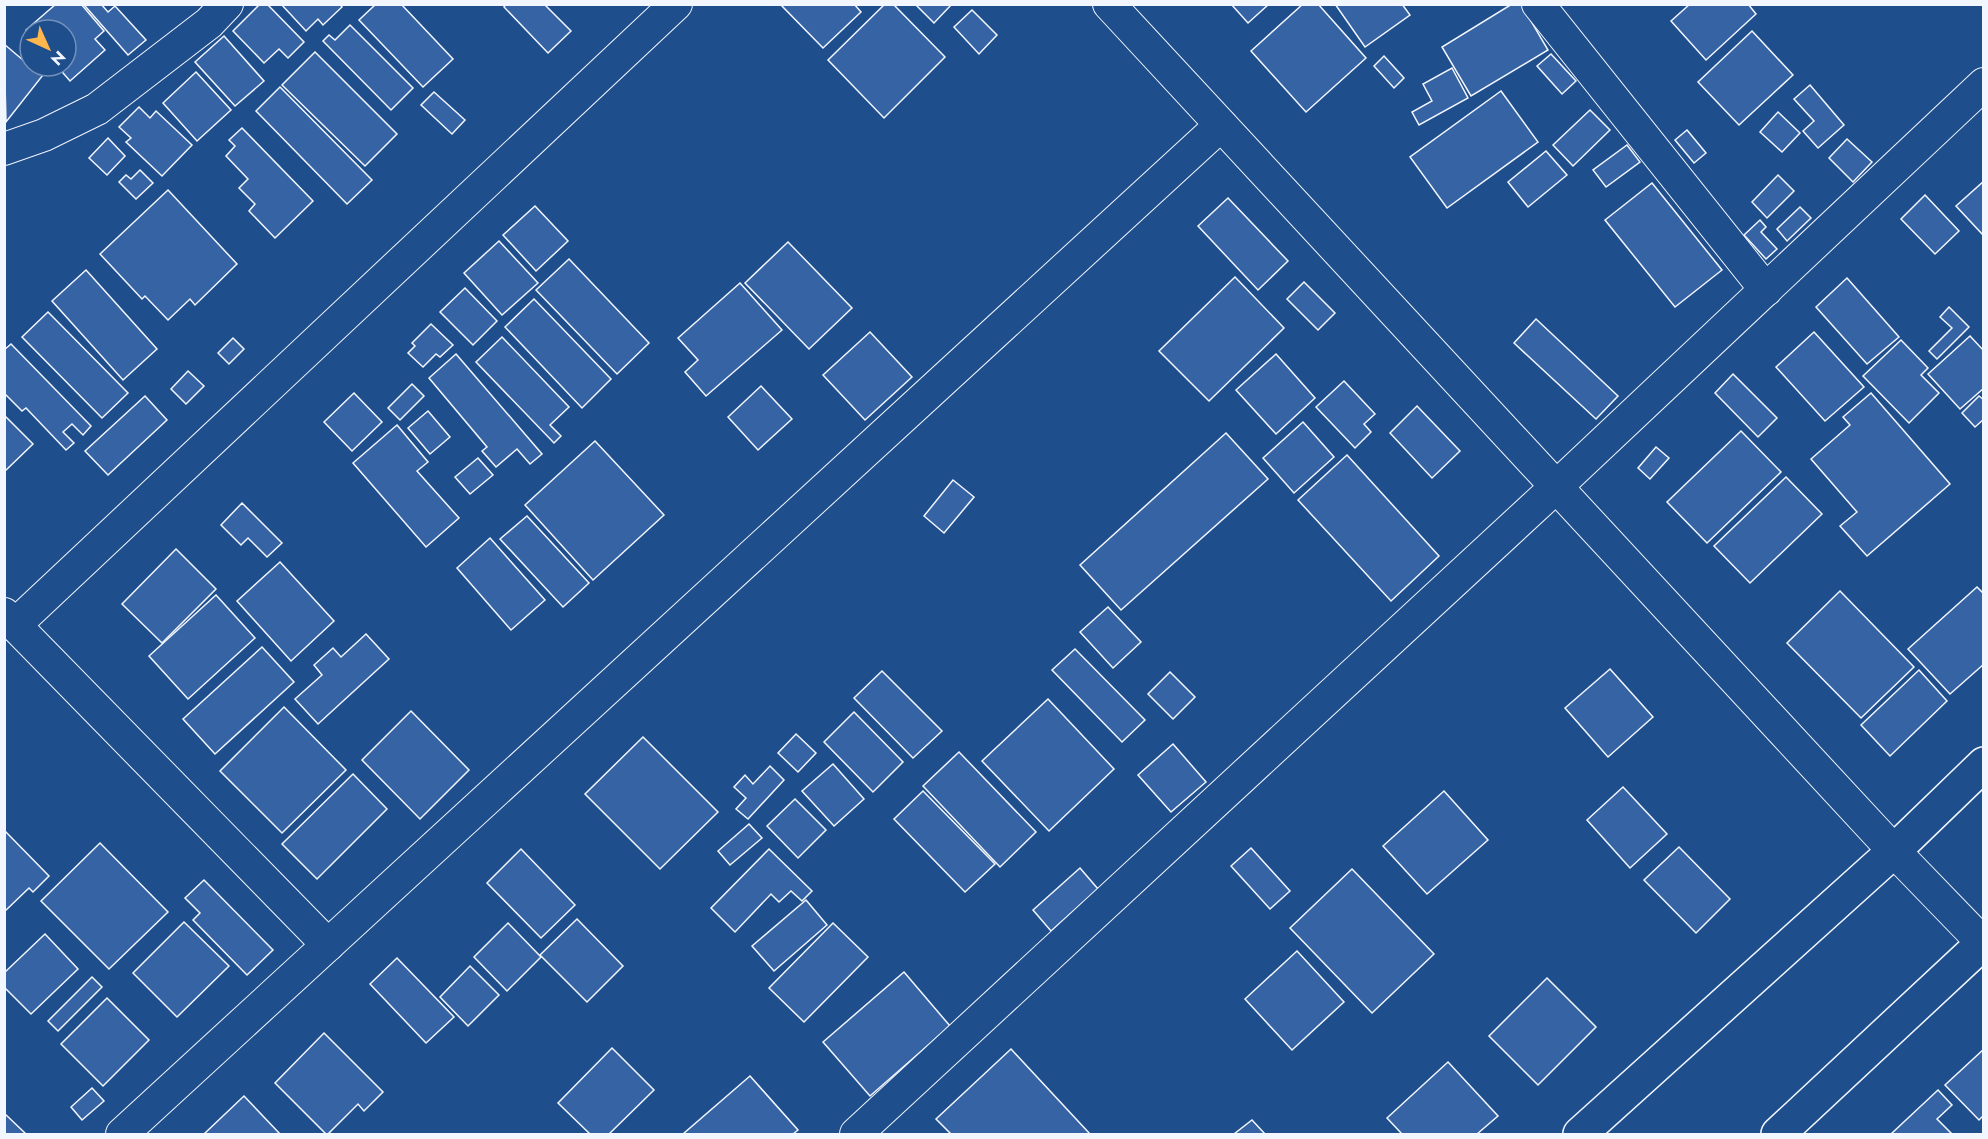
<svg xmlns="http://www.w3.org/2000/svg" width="1988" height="1139" font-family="Jost,sans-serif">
  <rect width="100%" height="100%" fill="#1f4e8c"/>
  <g fill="#3563a3" stroke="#f2f6ff" stroke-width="1.5">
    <polygon points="56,4 81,4 104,31 95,39 105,50 70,81 57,66 66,66 66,30 30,30 30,35 26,30"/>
    <polygon points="87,4 101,4 108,12 115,6 146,40 128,55 85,6"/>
    <polygon points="260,4 267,4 304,42 288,58 279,49 264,63 233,31"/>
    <polygon points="281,4 340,4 342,7 323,25 318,19 306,31"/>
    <polygon points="376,4 401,4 453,59 423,87 359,20"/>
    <polygon points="506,4 544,4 571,31 548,53 504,7"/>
    <polygon points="783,4 854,4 861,12 823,48 782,6"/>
    <polygon points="885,4 893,4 945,57 884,118 828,60"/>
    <polygon points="915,4 952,4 934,23"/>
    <polygon points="1231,4 1269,4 1248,23"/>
    <polygon points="1303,4 1318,4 1366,58 1306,112 1251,51"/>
    <polygon points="1335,4 1402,4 1410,15 1365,47"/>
    <polygon points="1512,4 1521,4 1548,50 1471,96 1442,47"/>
    <polygon points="1690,4 1748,4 1756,14 1706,60 1671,21"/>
    <polygon points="972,10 997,35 979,54 954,27"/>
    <polygon points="350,25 413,88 391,110 323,41 329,35 335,40"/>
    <polygon points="1752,31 1793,75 1739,125 1698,82"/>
    <polygon points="224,36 264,81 235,106 195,62"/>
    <polygon points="4,44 30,66 43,75 6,122"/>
    <polygon points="315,52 397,134 365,166 282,85"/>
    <polygon points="1551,54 1576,81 1562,94 1537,66"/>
    <polygon points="1384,56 1404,78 1394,88 1374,66"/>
    <polygon points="1452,68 1468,98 1419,125 1412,112 1432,101 1423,84"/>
    <polygon points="196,72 231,110 197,141 163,103"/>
    <polygon points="1810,85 1844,125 1818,148 1803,131 1814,121 1794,99"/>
    <polygon points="280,87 372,180 347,204 256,111"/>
    <polygon points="1501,91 1538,142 1447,208 1410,157"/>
    <polygon points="434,92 465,120 452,134 421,105"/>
    <polygon points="139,107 150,118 156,111 192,145 162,176 126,142 131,138 119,127"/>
    <polygon points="1590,110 1610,130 1573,166 1553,145"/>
    <polygon points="1778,112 1800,133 1782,152 1760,132"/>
    <polygon points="242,128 313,201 275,238 249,211 255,204 239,188 248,179 226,156 235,146 229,140"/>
    <polygon points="1687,130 1706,153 1694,163 1675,140"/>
    <polygon points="108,138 125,156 107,175 89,158"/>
    <polygon points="1847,139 1872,162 1853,182 1829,158"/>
    <polygon points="1627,145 1640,162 1606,187 1593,170"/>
    <polygon points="1546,151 1567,175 1528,207 1508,182"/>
    <polygon points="140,170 153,183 136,199 119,182 126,175 131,179"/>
    <polygon points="1778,175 1794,191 1767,218 1752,202"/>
    <polygon points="1984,181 1984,236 1956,206"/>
    <polygon points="1652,183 1722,270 1675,307 1605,220"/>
    <polygon points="168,190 237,264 195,305 190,299 168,320 145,296 142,299 100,254"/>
    <polygon points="1925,195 1959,231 1935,254 1901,219"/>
    <polygon points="1228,198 1288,261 1258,290 1198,226"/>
    <polygon points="535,206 568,241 536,271 503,235"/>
    <polygon points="1800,207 1811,218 1787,241 1777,229"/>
    <polygon points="1760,220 1766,227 1761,232 1777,249 1766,259 1744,235"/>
    <polygon points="499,241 538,283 502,315 464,273"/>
    <polygon points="788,242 852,308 809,349 745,283"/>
    <polygon points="569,259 649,343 617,374 536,290"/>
    <polygon points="86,270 157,349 123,380 52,301"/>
    <polygon points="1235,277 1284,328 1209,401 1159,351"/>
    <polygon points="1847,278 1899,337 1867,364 1816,307"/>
    <polygon points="1304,282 1335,313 1318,330 1287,299"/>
    <polygon points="740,283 782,330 706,396 685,372 698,360 678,338"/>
    <polygon points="465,288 497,321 473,345 440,312"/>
    <polygon points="534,299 611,379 582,408 505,327"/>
    <polygon points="1949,307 1969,327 1937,359 1929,351 1952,328 1940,317"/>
    <polygon points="48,312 128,393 102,418 22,337"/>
    <polygon points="1536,319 1618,396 1596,419 1514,343"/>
    <polygon points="431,324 453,345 440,357 436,354 423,367 408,353 415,346 412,343"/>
    <polygon points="870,332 912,377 865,420 823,375"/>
    <polygon points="1814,332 1864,387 1825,421 1776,367"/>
    <polygon points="1970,336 1984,351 1984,388 1960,409 1928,374"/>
    <polygon points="502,337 569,407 550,425 561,436 554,443 476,362"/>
    <polygon points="233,338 244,349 229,364 218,353"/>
    <polygon points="1901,340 1928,368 1921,375 1939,393 1909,423 1863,376"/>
    <polygon points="11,344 91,426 83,435 72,424 63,432 74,443 66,450 26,408 22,411 4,393 4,350"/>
    <polygon points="456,354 542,454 530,464 517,449 496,467 482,451 487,447 429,378"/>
    <polygon points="1276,354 1315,398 1276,434 1236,390"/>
    <polygon points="188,371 204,386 186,404 171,389"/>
    <polygon points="1733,374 1777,418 1758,437 1715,393"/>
    <polygon points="1344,381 1375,414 1364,424 1371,432 1355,448 1316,407"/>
    <polygon points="412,384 424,396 400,420 388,408"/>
    <polygon points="761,386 792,419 758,450 728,417"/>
    <polygon points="354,393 382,422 352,451 324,422"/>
    <polygon points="1871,393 1950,484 1867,556 1840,526 1857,512 1811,459 1850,425 1843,417"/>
    <polygon points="145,396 167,420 108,475 85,451"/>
    <polygon points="1979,396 1984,400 1984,419 1975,427 1962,413"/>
    <polygon points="1417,406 1460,451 1432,478 1390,433"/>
    <polygon points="428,411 450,437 430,454 408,428"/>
    <polygon points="4,415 33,444 4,472"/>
    <polygon points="1303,422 1334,457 1294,493 1263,458"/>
    <polygon points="397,425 428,462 417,471 459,518 426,547 353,463"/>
    <polygon points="1741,431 1781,472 1707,543 1667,502"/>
    <polygon points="1226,433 1268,479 1121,610 1080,565"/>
    <polygon points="595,441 664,515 593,580 525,505"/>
    <polygon points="1656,447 1669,458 1650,479 1638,468"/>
    <polygon points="1347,455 1439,556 1391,601 1298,500"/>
    <polygon points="478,458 493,475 470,494 455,477"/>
    <polygon points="1786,477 1822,514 1750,583 1714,546"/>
    <polygon points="953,480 974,497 944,533 924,516"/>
    <polygon points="242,503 282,543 267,557 248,538 241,545 221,525"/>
    <polygon points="527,516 589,583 563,607 500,539"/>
    <polygon points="490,538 545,600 511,630 457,568"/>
    <polygon points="176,549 216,589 162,643 122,604"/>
    <polygon points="280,562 334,621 291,661 237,601"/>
    <polygon points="1977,587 1984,594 1984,664 1950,694 1908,649"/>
    <polygon points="1840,591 1914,667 1861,718 1787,643"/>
    <polygon points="216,595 255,638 188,699 149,656"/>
    <polygon points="1108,607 1141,642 1113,668 1080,632"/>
    <polygon points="366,634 389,659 318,724 295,699 322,675 314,665 333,648 341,657"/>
    <polygon points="262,647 294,682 215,754 183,719"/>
    <polygon points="1075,649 1145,720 1122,742 1052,670"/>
    <polygon points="1610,669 1653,717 1608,757 1565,708"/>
    <polygon points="1919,670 1947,701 1890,756 1861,725"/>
    <polygon points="882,671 942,731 913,758 854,698"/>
    <polygon points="1170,672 1195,697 1173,719 1148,694"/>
    <polygon points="1048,699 1114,769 1049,831 982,761"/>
    <polygon points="284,707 346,770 282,833 220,771"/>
    <polygon points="411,711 469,770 420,819 362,760"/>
    <polygon points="854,712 903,762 873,792 824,742"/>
    <polygon points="796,734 816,753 798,772 778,753"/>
    <polygon points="643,737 718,812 660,869 585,794"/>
    <polygon points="1173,744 1206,782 1171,812 1138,775"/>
    <polygon points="959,752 1036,832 1000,867 923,786"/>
    <polygon points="833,764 864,799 834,826 802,791"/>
    <polygon points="770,766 784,780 748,819 736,809 746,798 734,787 745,775 753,784"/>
    <polygon points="353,774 387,809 317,879 282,844"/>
    <polygon points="1623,787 1667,834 1630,868 1587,820"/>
    <polygon points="923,791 995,864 965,892 894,819"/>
    <polygon points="1444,791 1488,840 1427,894 1383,846"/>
    <polygon points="795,799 826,830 798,858 767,826"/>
    <polygon points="749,824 762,838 730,865 718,851"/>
    <polygon points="4,830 49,876 33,892 29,888 4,912"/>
    <polygon points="100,843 168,912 109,969 41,901"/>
    <polygon points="1679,847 1730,899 1696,933 1644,880"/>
    <polygon points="1251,848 1290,891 1270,909 1231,866"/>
    <polygon points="521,849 575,905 541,938 487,883"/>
    <polygon points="769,849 812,891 802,901 791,891 779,902 771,894 735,932 711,908"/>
    <polygon points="1080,868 1098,889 1051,931 1033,910"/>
    <polygon points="1352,869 1434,954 1372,1013 1290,928"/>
    <polygon points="204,880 273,950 247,975 193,920 200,913 185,898"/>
    <polygon points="806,900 827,925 774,971 752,946"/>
    <polygon points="577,919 623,966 587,1002 540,955"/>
    <polygon points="184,922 229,966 177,1017 133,973"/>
    <polygon points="508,923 541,957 507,991 474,957"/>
    <polygon points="833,923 868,957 804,1022 769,988"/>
    <polygon points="45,934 78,969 31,1014 4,987 4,973"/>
    <polygon points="1297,951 1344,1002 1292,1050 1245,999"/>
    <polygon points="397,958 454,1017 426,1043 370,984"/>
    <polygon points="470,966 499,995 468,1026 440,997"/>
    <polygon points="904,972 950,1026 870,1096 823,1042"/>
    <polygon points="92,977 102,987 58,1031 48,1021"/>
    <polygon points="1547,978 1596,1027 1538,1085 1489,1036"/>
    <polygon points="107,998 149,1040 103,1086 61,1044"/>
    <polygon points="324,1033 383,1092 364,1111 358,1104 328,1134 326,1134 275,1083"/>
    <polygon points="612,1048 654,1090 609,1134 590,1134 558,1103"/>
    <polygon points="1011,1049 1090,1134 951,1134 936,1119"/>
    <polygon points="1984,1049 1984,1115 1979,1120 1945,1085"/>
    <polygon points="1448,1062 1498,1116 1477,1134 1402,1134 1387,1118"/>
    <polygon points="750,1076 798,1130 793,1134 683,1134"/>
    <polygon points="92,1088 104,1101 82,1120 71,1107"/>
    <polygon points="1938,1090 1952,1105 1937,1119 1952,1134 1891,1134"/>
    <polygon points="244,1096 280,1134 204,1134"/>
    <polygon points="4,1113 26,1134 4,1134"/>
    <polygon points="1252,1120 1265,1134 1234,1134"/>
  </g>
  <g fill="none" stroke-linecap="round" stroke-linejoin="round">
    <g stroke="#f2f6ff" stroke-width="34">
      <g id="minor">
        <polyline points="1109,4 1894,851 1984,944"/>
        <polyline points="1538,4 1766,290"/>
        <polyline points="4,149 44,135 97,109 209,23 227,4"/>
        <polyline points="4,614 328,945"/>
        <polyline points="15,625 676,4"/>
        <polyline points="122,1134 1221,125"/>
        <polyline points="856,1134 1556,487 1984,84"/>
      </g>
    </g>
    <g stroke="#f2f6ff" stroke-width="36">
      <g id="secondary">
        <polyline points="1580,1134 1894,851 1984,764"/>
        <polyline points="1778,1134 1984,942"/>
      </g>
    </g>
    <use href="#minor" stroke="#1f4e8c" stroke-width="32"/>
    <use href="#secondary" stroke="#1f4e8c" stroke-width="33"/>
  </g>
  <rect width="1988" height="1139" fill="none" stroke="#f2f6ff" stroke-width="12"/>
  <g transform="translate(48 48) rotate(135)"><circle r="28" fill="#1f4e8c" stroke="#7391ba" stroke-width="1.5"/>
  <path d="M0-4.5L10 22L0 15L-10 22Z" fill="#ffb74d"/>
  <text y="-9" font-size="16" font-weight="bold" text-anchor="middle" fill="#f2f6ff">N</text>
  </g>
</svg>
